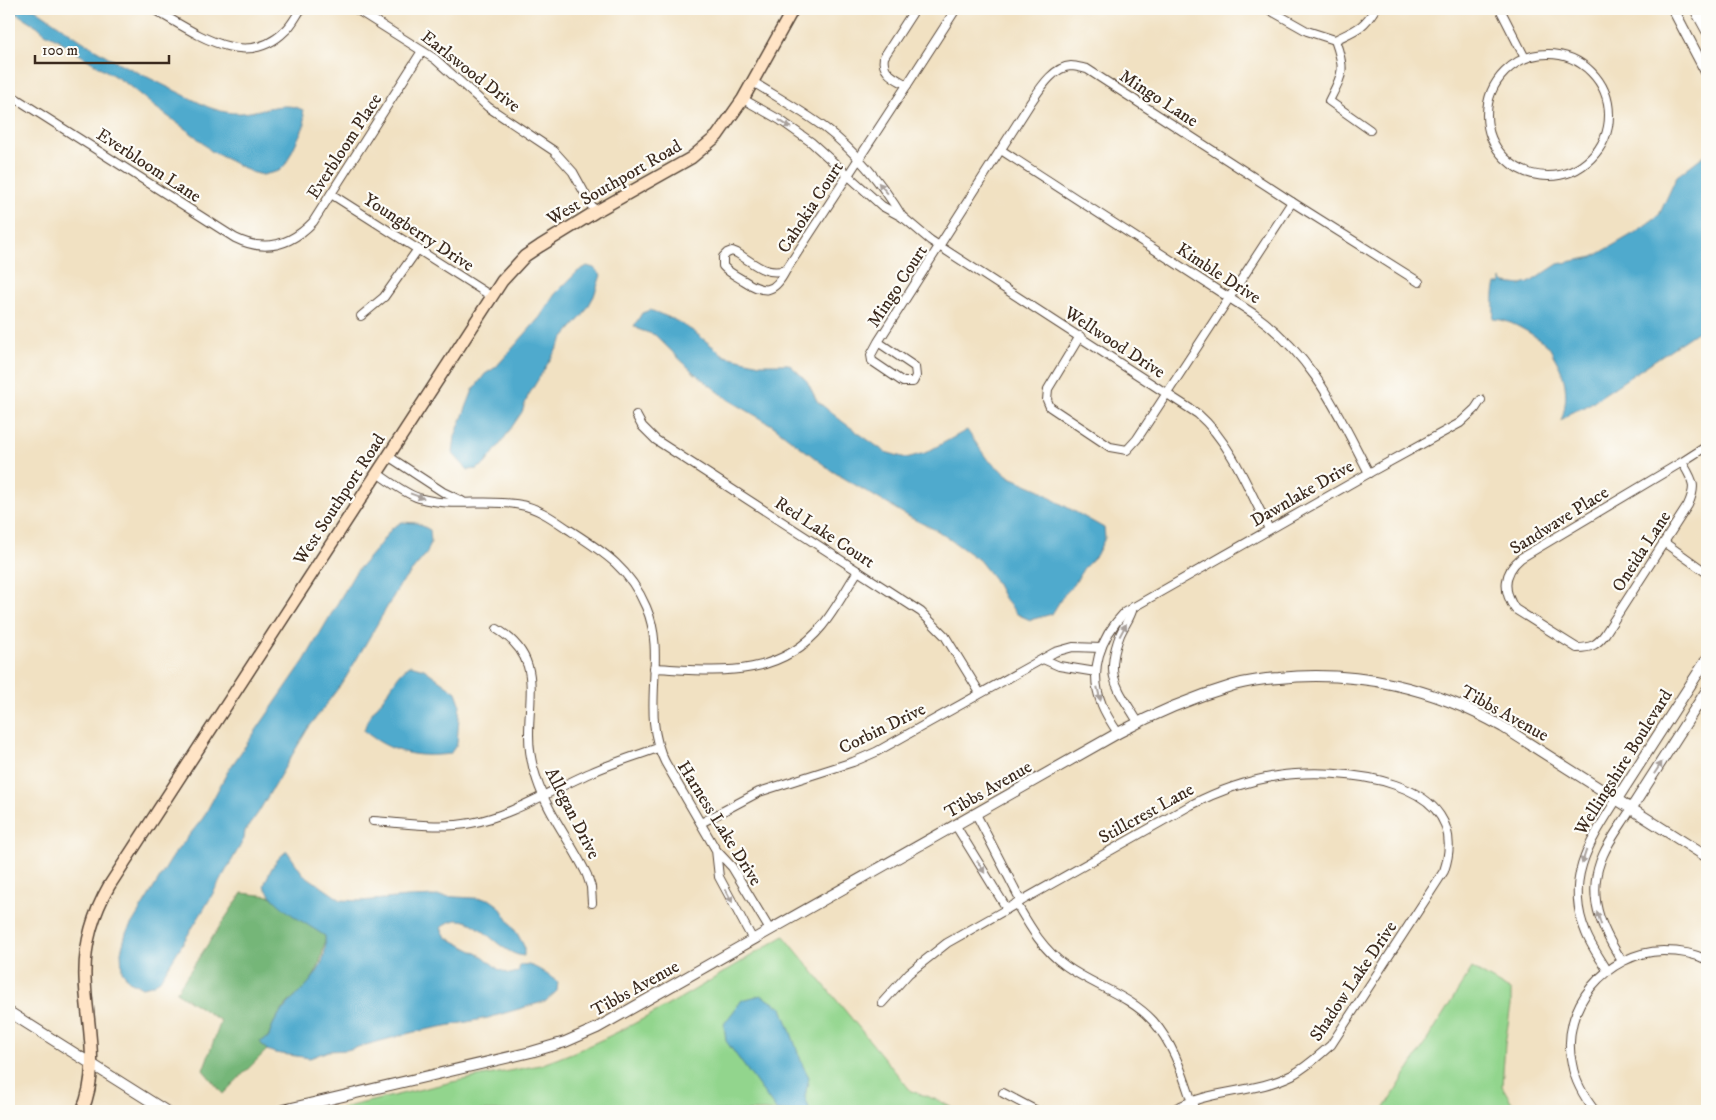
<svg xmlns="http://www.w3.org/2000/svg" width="1716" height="1120" font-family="'IM FELL DW Pica',serif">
  <rect width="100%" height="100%" fill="#fdfcf7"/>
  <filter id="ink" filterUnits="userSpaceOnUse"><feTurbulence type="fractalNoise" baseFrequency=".02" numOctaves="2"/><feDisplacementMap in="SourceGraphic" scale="10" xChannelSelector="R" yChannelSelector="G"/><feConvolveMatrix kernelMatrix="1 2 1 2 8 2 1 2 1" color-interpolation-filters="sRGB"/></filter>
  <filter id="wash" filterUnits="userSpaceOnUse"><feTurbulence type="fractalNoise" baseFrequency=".0096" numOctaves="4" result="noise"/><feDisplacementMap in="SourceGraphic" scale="20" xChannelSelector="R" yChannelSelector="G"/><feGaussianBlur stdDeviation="1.12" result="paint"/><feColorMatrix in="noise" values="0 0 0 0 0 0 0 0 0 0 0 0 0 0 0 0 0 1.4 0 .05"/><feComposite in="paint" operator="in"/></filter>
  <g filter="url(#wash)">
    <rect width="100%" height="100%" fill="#f1e1c2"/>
    <g fill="#92d58d" stroke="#668056">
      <path d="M 784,936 L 911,1091 L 940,1101 L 957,1111 L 341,1111 L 342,1108 L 452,1082 L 540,1065 C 627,1035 705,983 784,936 Z"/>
      <polygon points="1472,968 1511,991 1511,1005 1505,1044 1502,1086 1517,1111 1383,1111"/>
    </g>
    <path fill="#75b678" stroke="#58704b" d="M 242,893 L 270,896 L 307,924 L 326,936 C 322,957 320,970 306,987 C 302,991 297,994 294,997 C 282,1008 272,1022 269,1037 L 260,1042 L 267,1050 L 223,1094 L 203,1070 L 221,1021 L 176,992 Z"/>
    <g fill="#4faacd" stroke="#456a76">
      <path d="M 9,9 L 35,9 L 82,41 L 115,61 L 208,107 C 217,110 226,113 236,113 C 259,114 281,99 303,110 L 305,124 L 286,164 L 279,171 L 263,175 L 251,172 L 211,151 L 195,136 L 155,107 L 127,84 L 66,46 L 59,40 L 45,33 L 37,26 Z"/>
      <path d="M 1707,153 L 1707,325 L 1585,407 L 1570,413 L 1561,421 C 1569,397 1567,377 1553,355 C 1552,352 1550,348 1547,345 C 1542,340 1534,336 1528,332 C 1518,326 1505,319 1493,319 C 1495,307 1492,296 1496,284 L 1501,284 L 1501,279 L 1505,283 L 1521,285 L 1529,283 L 1558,264 L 1593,257 L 1636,232 L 1659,215 L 1677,176 Z"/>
      <polygon points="587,266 594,268 601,275 594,296 584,314 564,337 528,396 522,412 501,443 485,464 477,469 468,470 453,454 455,436 473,390 485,374 496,367 540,317 555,294 577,272"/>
      <polygon points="650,310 673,319 693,331 725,356 760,364 789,364 807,381 817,401 843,422 885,452 906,458 925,453 967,430 987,459 1010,477 1040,490 1054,500 1104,528 1105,538 1096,556 1083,569 1074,585 1063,596 1052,614 1030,620 1017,614 1004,598 994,579 979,560 938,531 911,518 832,471 772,425 729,400 693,372 655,335 640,330 634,326 642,313"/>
      <polygon points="402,522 417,523 430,530 431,542 427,553 400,585 345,679 307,730 258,813 245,831 244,839 204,909 160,980 152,985 142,987 129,981 122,971 121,952 126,933 175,853 203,818 228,771 304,661 355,573 377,548 392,528"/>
      <path d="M 410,665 L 424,669 L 456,692 L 460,703 L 457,744 L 450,754 C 415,758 392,753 364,731 C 368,714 376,709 385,696 C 393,685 398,673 410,665 Z"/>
      <path d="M 287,851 L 303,874 L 341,900 L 361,901 L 407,897 L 440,896 L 489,899 L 499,906 L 518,935 L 524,946 L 524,956 C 494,954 471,900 441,928 L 446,937 L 484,957 L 498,969 L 510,974 L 518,972 L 520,965 C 533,962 547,975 558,982 L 557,991 L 546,1001 L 488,1018 L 414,1032 L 347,1050 L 328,1051 L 310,1058 L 275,1053 L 267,1050 L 260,1042 L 269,1037 C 275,1003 317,989 324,955 C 326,949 325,942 325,936 C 304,922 277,909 264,886 C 269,872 275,859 287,851 Z"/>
      <polygon points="761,995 782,1008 803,1066 809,1077 805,1097 810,1111 777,1111 726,1041 724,1024 742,1000"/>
    </g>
  </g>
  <g filter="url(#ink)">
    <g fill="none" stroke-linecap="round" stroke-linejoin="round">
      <g stroke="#564537" stroke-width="10">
        <g id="minor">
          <path d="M 153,9 C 193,31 244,72 285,31 C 292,25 296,16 301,9"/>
          <polyline points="356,9 435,59 488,107 554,151 573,172 595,212"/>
          <path d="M 915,9 L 884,57 C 881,73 895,78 907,85 L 956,9"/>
          <path d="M 1268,9 L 1307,31 L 1335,40 C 1355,30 1363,29 1375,9"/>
          <polyline points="1500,9 1525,58"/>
          <path d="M 1335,40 C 1346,71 1343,73 1329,101 L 1370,130"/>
          <circle cx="1548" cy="115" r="61"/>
          <path d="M 753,82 C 777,97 802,111 825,128 C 856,152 883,185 903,218"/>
          <path d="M 9,94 L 235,238 C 265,253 291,245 313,222 L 422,51"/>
          <path d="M 743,99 L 780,120 L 811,142 L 882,206 L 904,218 L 930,240 L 1198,414 C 1231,443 1249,490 1269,529"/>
          <path d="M 1001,150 L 1254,314 C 1314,357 1336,410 1369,473"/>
          <polyline points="331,194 491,296"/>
          <path d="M 732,251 L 737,253 C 755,264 765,276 786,270 C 774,294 764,294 743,280 C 736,276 728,272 723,266 L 723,257 L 727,253 Z"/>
          <polyline points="786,270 907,85"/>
          <polyline points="361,316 384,297 418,249"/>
          <polyline points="1080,336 1048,389 1047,400 1050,407 1110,447 1127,450 1137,439 1292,202"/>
          <path d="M 878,342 L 915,367 L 916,376 L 913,382 L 903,382 L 875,363 L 872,361 L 871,355 L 878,342 L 1031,102 C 1040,89 1053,67 1071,66 C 1076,66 1082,68 1087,69 L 1292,202 L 1419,282"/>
          <polyline points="636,415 642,426 656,440 921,612 945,636 980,693"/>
          <polyline points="388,456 443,492 462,501"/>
          <path d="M 1682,462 C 1693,481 1697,485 1688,505 L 1605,634 C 1597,645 1591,648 1577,648 L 1515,609 C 1502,590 1504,572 1521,558 L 1682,462 L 1707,446"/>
          <path d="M 377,473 C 390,482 404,493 419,498 C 452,508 487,498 521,505 C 538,508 553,519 568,529 C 602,551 629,567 646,607 C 668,657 639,712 665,762 L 716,850 L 732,867 L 770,930"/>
          <polyline points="1665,543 1707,573"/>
          <path d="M 1133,607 C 1131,618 1124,625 1120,635 C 1104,677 1117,687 1138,722"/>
          <path d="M 497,629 C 542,657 529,690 529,735 C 529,750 532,766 537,780 C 548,814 572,843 587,875 L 591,887 L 592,903"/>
          <polyline points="1043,659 1059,666 1096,672"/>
          <path d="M 654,668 C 716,671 778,680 822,626 C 836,609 846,589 858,571"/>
          <path d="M 1118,733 C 1112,724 1106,715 1102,705 C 1088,671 1100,638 1125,612 L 1369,473 L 1460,423 L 1475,409 L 1481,400"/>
          <polyline points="976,814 1021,901"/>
          <path d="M 373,821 C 405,823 440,829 471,823 C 511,816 553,789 590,773 C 612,763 635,756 658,748"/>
          <polyline points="701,823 759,792 853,762 876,752 1055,652 1073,647 1101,648"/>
          <polyline points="956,826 1007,909"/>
          <polyline points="716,850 719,877 753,940"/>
          <path d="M 1016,903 C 1030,927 1043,950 1066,966 C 1094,986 1129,995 1153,1021 C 1176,1047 1184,1080 1195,1111"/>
          <path d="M 1622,961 C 1601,928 1585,895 1603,855 C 1610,839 1622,824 1631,809"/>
          <path d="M 1607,970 C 1600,958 1591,946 1586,933 C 1564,880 1589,843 1617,799"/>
          <path d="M 882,1003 L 909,973 L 947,943 L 1191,805 C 1218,791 1246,781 1277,776 C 1337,767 1476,777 1444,871 L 1331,1045 C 1318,1056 1307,1067 1292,1075 C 1254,1094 1207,1089 1171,1111"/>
          <polyline points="1003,1093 1037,1111"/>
          <path d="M 1595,1111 C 1584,1097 1575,1082 1572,1064 C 1559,1007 1607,952 1663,951 C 1678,951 1694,953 1707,960"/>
        </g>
      </g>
      <g stroke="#564537" stroke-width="12">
        <g id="tertiary">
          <polyline points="1673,9 1707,74"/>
          <polyline points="1695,9 1707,31"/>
          <polyline points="1617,799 1707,659"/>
          <polyline points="1631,809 1707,690"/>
          <polyline points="9,1012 166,1111"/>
          <path d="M 279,1111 L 531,1052 L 565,1042 L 597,1028 L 1118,733 C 1155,713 1194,697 1234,685 C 1249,681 1264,679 1279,678 C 1358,670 1435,688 1503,727 L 1707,857"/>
        </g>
      </g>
      <g stroke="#564537" stroke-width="14">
        <path id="secondary" d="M 82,1111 C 101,1068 86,1022 85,978 C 84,946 93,914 109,886 L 502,281 L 525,256 L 540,246 L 595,212 L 691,158 L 717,136 L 743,99 L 793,9"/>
      </g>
      <use href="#minor" stroke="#fff" stroke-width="8"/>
      <use href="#tertiary" stroke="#fff" stroke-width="10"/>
      <use href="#secondary" stroke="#ffe4c6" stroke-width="11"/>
    </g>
    <defs><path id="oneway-solid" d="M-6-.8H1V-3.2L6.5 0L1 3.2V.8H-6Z" transform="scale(1.25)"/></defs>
    <g fill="#a79f9a">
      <use href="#oneway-solid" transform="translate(785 124) rotate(33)"/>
      <use href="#oneway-solid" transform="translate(883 188) rotate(-131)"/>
      <use href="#oneway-solid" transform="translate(417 496) rotate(20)"/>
      <use href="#oneway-solid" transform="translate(1123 630) rotate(-62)"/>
      <use href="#oneway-solid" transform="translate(1099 694) rotate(76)"/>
      <use href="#oneway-solid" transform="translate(1658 768) rotate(-57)"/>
      <use href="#oneway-solid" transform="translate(1584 857) rotate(108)"/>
      <use href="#oneway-solid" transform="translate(981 867) rotate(59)"/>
      <use href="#oneway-solid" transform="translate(729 896) rotate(62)"/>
      <use href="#oneway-solid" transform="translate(1599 918) rotate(-107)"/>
    </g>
  </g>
  <g text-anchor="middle" stroke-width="4.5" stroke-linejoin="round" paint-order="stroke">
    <g font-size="18" fill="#3b2a1e" stroke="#fdfcf7">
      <text transform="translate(471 71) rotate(38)" y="6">Earlswood Drive</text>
      <text transform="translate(1159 98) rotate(33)" y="6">Mingo Lane</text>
      <text transform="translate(344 146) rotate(-57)" y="6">Everbloom Place</text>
      <text transform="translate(149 165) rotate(33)" y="6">Everbloom Lane</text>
      <text transform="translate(614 182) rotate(-30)" y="6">West Southport Road</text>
      <text transform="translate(810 207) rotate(-57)" y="6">Cahokia Court</text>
      <text transform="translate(419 232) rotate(33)" y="6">Youngberry Drive</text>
      <text transform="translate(1219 273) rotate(33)" y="6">Kimble Drive</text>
      <text transform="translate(897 286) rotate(-57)" y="6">Mingo Court</text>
      <text transform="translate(1115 342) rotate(33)" y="6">Wellwood Drive</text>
      <text transform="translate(1302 493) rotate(-30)" y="6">Dawnlake Drive</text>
      <text transform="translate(339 499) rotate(-57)" y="6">West Southport Road</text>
      <text transform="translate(1559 520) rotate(-32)" y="6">Sandwave Place</text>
      <text transform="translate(825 532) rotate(33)" y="6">Red Lake Court</text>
      <text transform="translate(1641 551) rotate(-57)" y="6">Oneida Lane</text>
      <text transform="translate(1505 713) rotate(29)" y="6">Tibbs Avenue</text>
      <text transform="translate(882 728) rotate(-26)" y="6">Corbin Drive</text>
      <text transform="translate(1623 762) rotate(-58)" y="6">Wellingshire Boulevard</text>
      <text transform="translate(988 789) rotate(-30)" y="6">Tibbs Avenue</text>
      <text transform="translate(573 813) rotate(63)" y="6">Allegan Drive</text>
      <text transform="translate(1146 813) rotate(-29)" y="6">Stillcrest Lane</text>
      <text transform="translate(720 823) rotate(58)" y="6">Harness Lake Drive</text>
      <text transform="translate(1353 981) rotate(-56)" y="6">Shadow Lake Drive</text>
      <text transform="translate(635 988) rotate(-29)" y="6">Tibbs Avenue</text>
    </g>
  </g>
  <rect width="1716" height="1120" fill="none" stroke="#fdfcf7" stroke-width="30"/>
  <path d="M35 55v8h134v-8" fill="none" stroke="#3b2a1e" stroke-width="2.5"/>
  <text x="42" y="55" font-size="15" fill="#3b2a1e" stroke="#fdfcf7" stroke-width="4" paint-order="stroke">100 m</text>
</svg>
